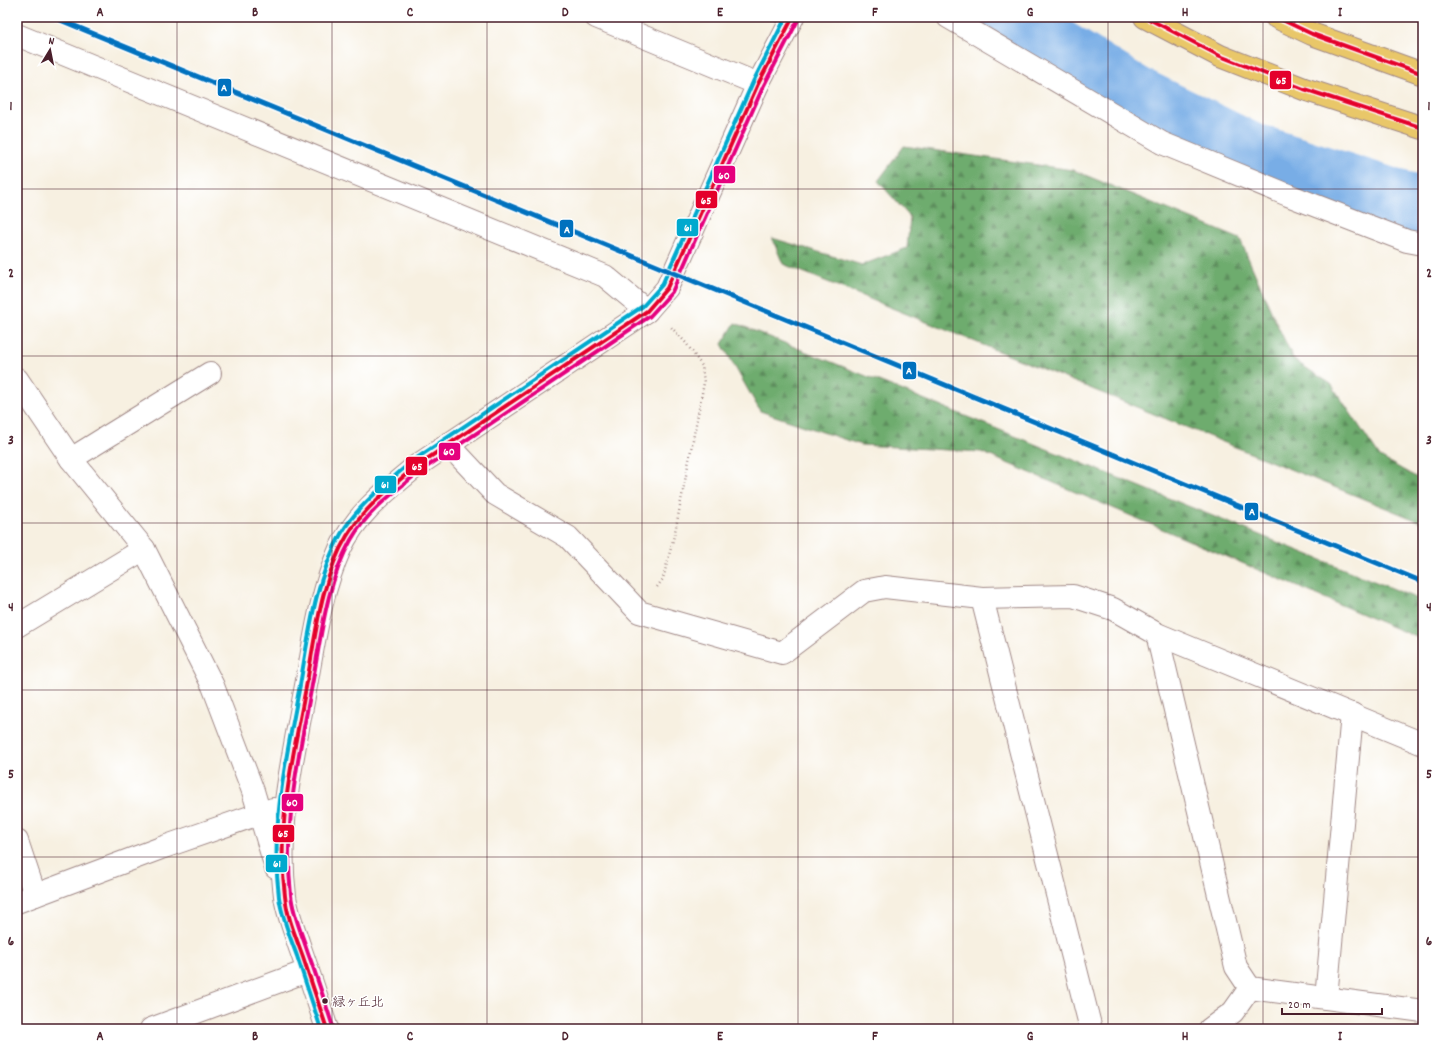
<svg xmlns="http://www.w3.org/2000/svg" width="1440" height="1046" font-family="Dekko,'Klee One',sans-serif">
  <defs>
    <pattern id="forest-firs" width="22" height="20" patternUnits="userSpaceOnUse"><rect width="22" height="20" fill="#6eac6e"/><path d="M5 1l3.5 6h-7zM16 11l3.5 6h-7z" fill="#5c8b5b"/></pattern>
  </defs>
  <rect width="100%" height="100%" fill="#fff"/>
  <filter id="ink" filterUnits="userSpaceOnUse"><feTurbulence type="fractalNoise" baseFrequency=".025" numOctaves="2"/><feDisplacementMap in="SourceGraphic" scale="8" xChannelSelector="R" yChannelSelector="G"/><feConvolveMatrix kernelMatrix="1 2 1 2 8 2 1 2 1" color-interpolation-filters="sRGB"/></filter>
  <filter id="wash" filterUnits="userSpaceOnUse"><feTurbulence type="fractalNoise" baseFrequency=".012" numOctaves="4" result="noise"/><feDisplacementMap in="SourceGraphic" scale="16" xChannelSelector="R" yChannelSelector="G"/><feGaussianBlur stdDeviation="0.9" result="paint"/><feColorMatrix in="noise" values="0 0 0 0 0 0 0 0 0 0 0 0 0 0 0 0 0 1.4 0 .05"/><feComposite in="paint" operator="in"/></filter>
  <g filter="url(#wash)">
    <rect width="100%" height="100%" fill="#f7f0e1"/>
    <g fill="url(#forest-firs)" stroke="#5c664c">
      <polygon points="904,146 1073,170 1240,239 1274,318 1294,360 1331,384 1380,457 1423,481 1423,523 783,264 772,238 862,265 907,248 910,217 878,181"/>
      <polygon points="735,323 1423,601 1423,640 981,452 861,445 760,411 722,344"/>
    </g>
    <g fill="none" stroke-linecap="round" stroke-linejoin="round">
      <polyline stroke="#78ade6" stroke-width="60" points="1006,17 1135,96 1247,151 1391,198 1423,206"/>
    </g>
  </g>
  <g filter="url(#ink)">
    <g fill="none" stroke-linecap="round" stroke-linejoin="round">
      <g stroke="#a08886" stroke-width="24">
        <g id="minor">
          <polyline points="948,17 1162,143 1288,195 1407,241 1423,244"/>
          <polyline points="17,35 605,276 647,311"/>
          <polyline points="17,379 71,459 144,549 213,686 253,791 276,868"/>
          <polyline points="448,444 495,494 568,537 639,612 782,653 864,591 885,587 982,598 1073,596 1113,609 1157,634 1423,744"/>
          <polyline points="71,459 210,373"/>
          <polyline points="982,598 1091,1029"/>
          <polyline points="17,626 144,549"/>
          <polyline points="1157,634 1236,967 1250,988 1423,1011"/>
          <polyline points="17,841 35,895"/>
          <polyline points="17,902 161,848 273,809"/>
          <polyline points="1326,998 1352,714"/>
          <polyline points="151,1029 307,971"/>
          <path d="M 327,1029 C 318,1001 309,973 299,945 C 294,929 287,912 285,896 C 276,828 293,757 305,691 C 314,644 320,593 340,549 C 356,514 386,491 415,467 L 647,311 L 667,288 L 758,84 L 596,17"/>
          <polyline points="1210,1029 1233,1012 1250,988"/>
        </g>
      </g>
      <g stroke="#a08886" stroke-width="24">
        <polyline id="tertiary" points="758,84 793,17"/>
      </g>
      <g stroke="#a08886" stroke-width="24">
        <g id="trunk">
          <polyline points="1145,17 1220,56 1304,89 1423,128"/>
          <polyline points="1276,17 1312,34 1423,74"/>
        </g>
      </g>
      <polyline stroke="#a08886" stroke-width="2.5" stroke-dasharray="1 3" stroke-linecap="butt" points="657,587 663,579 675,532 704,383 702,366 686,343 671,327"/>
      <use href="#minor" stroke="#fff" stroke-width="22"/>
      <use href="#tertiary" stroke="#fff" stroke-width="22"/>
      <use href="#trunk" stroke="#e9c769" stroke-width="22"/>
      <g stroke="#fff" stroke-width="7">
        <g id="bus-1">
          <polyline points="1145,17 1220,56 1304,89 1423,128"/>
          <polyline points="1276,17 1312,34 1423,74"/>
          <path d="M 327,1029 C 319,1005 311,981 303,957 C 296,937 287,917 285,896 C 276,824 294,752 307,682 C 316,633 321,579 347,536 C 364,508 390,488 415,467 L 647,311 L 667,288 L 758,84 L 793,17"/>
        </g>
      </g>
      <g stroke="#fff" stroke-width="7">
        <path id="bus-2" d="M 333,1027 C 325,1002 317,977 308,953 C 302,934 293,915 291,895 C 283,824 299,754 312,685 C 321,637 326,584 351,540 C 367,512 394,492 419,472 L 650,316 L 672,292 L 763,87 L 798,20"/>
      </g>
      <g stroke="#fff" stroke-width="7">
        <path id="bus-3" d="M 321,1029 C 313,1005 305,980 297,956 C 290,937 282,918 279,897 C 270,826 287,754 300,685 C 309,634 315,580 341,534 C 358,505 386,484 411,462 L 643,306 L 662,285 L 753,82 L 786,17"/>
      </g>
      <use href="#bus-1" stroke="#e4002b" stroke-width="4"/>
      <use href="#bus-2" stroke="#e5007d" stroke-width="4"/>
      <use href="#bus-3" stroke="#00a9ce" stroke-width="4"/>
      <g stroke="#fff" stroke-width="8">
        <polyline id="rail-1" points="53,17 1423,582"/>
      </g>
      <use href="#rail-1" stroke="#0071be" stroke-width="5"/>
    </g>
  </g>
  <path fill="none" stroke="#4a1f2b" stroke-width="1" stroke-opacity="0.55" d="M 177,17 L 177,1029M 332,17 L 332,1029M 487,17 L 487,1029M 642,17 L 642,1029M 798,17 L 798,1029M 953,17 L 953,1029M 1108,17 L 1108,1029M 1263,17 L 1263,1029M 17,189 L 1423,189M 17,356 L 1423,356M 17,523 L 1423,523M 17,690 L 1423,690M 17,857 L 1423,857"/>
  <circle fill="#4a1f2b" stroke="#fff" stroke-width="1.5" cx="325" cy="1001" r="3.5"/>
  <g text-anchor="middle" stroke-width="3" stroke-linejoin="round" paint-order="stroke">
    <g font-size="13" fill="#4a1f2b" stroke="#fff" text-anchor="start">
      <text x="332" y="1006">緑ヶ丘北</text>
    </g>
  </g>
  <g stroke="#fff" stroke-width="1.5">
    <rect x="1269" y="70" width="23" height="20" rx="4" fill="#e4002b"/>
    <rect x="217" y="78" width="15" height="19" rx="4" fill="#0071be"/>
    <rect x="713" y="165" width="23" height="19" rx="4" fill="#e5007d"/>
    <rect x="695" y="190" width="23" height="19" rx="4" fill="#e4002b"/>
    <rect x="676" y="218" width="23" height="19" rx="4" fill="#00a9ce"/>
    <rect x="559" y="219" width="15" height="19" rx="4" fill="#0071be"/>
    <rect x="902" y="361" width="15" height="19" rx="4" fill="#0071be"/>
    <rect x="438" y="442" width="23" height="19" rx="4" fill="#e5007d"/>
    <rect x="405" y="456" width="23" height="20" rx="4" fill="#e4002b"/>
    <rect x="374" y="475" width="23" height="19" rx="4" fill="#00a9ce"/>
    <rect x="1244" y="502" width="15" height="19" rx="4" fill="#0071be"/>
    <rect x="281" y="793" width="23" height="19" rx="4" fill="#e5007d"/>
    <rect x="272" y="824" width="23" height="19" rx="4" fill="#e4002b"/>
    <rect x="265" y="854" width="23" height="19" rx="4" fill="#00a9ce"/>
  </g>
  <g font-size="11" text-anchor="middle" font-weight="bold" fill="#fff">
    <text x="1281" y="84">65</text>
    <text x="224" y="91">A</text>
    <text x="724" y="179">60</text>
    <text x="706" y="204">65</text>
    <text x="688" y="231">61</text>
    <text x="567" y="233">A</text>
    <text x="909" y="374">A</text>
    <text x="449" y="455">60</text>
    <text x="417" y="470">65</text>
    <text x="385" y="488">61</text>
    <text x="1252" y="515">A</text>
    <text x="292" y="806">60</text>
    <text x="283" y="837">65</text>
    <text x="277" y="867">61</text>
  </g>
  <rect width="1440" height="1046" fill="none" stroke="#fff" stroke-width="44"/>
  <g transform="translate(50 50) rotate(10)" stroke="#ffffff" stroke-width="3" paint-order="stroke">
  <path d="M0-3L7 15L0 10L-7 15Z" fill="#4a1f2b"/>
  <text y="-6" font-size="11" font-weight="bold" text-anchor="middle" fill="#4a1f2b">N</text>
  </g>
  <path d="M1282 1008v6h100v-6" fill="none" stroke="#4a1f2b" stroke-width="2"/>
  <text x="1288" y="1008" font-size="12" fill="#4a1f2b" stroke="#ffffff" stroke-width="3" paint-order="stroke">20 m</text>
  <rect x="22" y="22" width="1396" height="1002" fill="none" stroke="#4a1f2b" stroke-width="1.5"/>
  <g font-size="13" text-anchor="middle" font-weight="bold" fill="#4a1f2b">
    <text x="100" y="16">A</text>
    <text x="255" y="16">B</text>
    <text x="410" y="16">C</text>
    <text x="565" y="16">D</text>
    <text x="720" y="16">E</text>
    <text x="875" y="16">F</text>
    <text x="1030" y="16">G</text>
    <text x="1185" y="16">H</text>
    <text x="1340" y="16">I</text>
    <text x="11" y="110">1</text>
    <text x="1429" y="110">1</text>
    <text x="11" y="277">2</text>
    <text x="1429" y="277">2</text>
    <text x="11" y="444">3</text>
    <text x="1429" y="444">3</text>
    <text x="11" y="611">4</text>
    <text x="1429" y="611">4</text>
    <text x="11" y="778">5</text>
    <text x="1429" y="778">5</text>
    <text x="11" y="945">6</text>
    <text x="1429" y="945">6</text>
    <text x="100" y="1040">A</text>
    <text x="255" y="1040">B</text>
    <text x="410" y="1040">C</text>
    <text x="565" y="1040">D</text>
    <text x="720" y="1040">E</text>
    <text x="875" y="1040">F</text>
    <text x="1030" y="1040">G</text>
    <text x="1185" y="1040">H</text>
    <text x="1340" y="1040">I</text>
  </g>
</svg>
